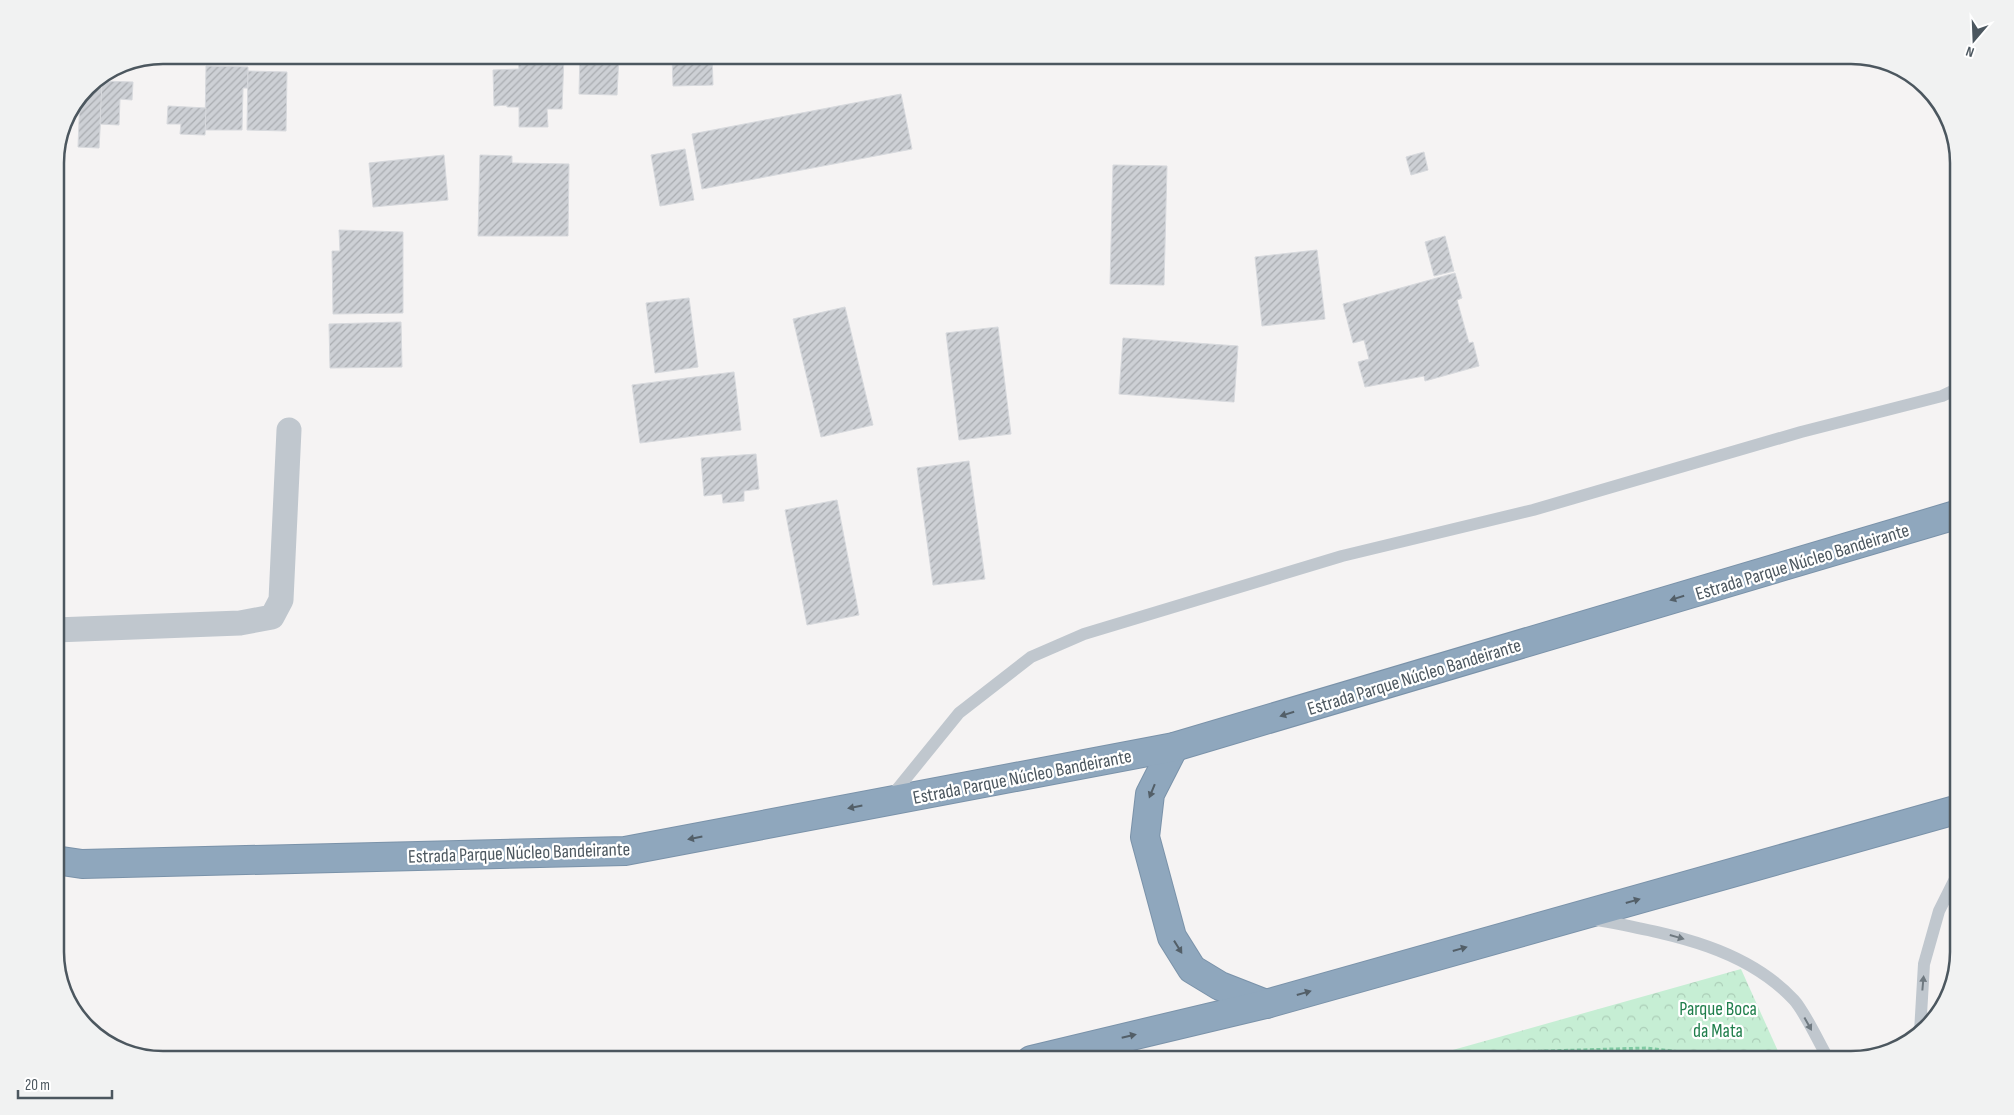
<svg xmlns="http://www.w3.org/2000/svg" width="2014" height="1115" font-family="'Sofia Sans Condensed',sans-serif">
  <defs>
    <pattern id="park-crowns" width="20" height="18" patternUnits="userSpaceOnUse" patternTransform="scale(1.25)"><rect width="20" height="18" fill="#c6eed4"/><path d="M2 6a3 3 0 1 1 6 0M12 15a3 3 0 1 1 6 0" fill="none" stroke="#acceb8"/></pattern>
    <pattern id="building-hatch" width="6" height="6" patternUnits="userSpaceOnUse" patternTransform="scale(1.25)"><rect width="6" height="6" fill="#cdd0d5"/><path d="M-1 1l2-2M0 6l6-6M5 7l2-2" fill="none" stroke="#a9acb0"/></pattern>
  </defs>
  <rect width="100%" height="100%" fill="#f5f3f3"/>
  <polygon fill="url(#park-crowns)" points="1741,969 1782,1060 1417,1060"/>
  <g fill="url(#building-hatch)" stroke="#d7d9dd">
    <polygon points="518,55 564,55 562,109 547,109 548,127 519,127 519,107 507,107 507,105 494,106 493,70 519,69"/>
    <polygon points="580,55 619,55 617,95 579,94"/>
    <polygon points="672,55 712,55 713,85 673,86"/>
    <polygon points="714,55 758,55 759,61 715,64"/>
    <polygon points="206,66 248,67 248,88 243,88 242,130 205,130"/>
    <polygon points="248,71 287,72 286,131 247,130"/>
    <polygon points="103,76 99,148 78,147 80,96 87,86"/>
    <polygon points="102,81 133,82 132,100 120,99 119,125 100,124"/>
    <polygon points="901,94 912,149 702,189 692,134"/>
    <polygon points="168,106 206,108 205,135 180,134 181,124 167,124"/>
    <polygon points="685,149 694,200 660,206 651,155"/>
    <polygon points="1424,152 1428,170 1411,175 1406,157"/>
    <polygon points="444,155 448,200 373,207 369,163"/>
    <polygon points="480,155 512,156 512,163 569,164 568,236 478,236"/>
    <polygon points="1113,165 1167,166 1164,285 1110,284"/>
    <polygon points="339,230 403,232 403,313 333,314 332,251 340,251"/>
    <polygon points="1445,236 1454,271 1434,276 1425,242"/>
    <polygon points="1317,250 1325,319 1262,326 1255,257"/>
    <polygon points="1455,273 1462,298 1457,300 1469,343 1473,342 1479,366 1425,381 1424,376 1365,387 1358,362 1369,359 1364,340 1353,343 1343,304"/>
    <polygon points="689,298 698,367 655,373 646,303"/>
    <polygon points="845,307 873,425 821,437 793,319"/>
    <polygon points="401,322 402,367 330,368 329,324"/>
    <polygon points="998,327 1011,434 959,440 946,333"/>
    <polygon points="1123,338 1238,346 1234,402 1119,394"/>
    <polygon points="734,372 741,430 640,443 632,385"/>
    <polygon points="756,454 759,489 744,491 744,501 723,503 722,494 704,496 701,458"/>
    <polygon points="969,461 985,579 933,585 917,468"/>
    <polygon points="837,500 859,615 807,625 785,510"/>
  </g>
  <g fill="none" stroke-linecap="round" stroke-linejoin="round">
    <g stroke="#7a92a9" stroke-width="30">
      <g id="highway">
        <polyline points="1174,747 1150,794 1145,837 1172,937 1192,969 1220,986 1266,1004"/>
        <polyline points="55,860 82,864 625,851 1174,747 1959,514"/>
        <polyline points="1031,1060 1266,1004 1959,809"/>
      </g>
    </g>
    <polyline stroke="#80caa3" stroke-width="3" stroke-dasharray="4 2.5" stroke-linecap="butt" points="1415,1060 1448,1054 1646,1048 1749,1060"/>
    <g stroke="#c0c7ce" stroke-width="12">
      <polyline points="890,798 959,713 1031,657 1084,634 1342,556 1533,510 1801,432 1942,396 1959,388"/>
      <path d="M 1593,919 C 1664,933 1743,945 1794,1000 C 1805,1012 1820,1045 1829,1060"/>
      <polyline points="1920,1032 1924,964 1939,911 1959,871"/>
    </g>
    <polyline stroke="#c0c7ce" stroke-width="25" points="55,630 240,623 272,617 281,600 289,430"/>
    <use href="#highway" stroke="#8fa7bd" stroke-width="28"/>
  </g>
  <defs><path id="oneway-solid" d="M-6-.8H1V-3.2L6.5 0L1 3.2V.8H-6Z" transform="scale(1.25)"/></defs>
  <g fill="#535f68">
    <use href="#oneway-solid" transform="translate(1677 598) rotate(163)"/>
    <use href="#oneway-solid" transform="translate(1287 714) rotate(163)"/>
    <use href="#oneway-solid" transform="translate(1152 791) rotate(112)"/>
    <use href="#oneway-solid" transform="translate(855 807) rotate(169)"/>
    <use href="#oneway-solid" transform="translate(695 838) rotate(169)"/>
    <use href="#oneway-solid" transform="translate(1633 901) rotate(-16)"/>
    <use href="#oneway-solid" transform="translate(1178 947) rotate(58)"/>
    <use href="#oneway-solid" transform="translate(1460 949) rotate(-16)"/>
    <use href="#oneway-solid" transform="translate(1304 993) rotate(-16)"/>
    <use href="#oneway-solid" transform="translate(1129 1036) rotate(-13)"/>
  </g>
  <g fill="#6f7980">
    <use href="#oneway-solid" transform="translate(1677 937) rotate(16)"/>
    <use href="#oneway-solid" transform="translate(1923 983) rotate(-85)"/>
    <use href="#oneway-solid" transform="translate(1808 1024) rotate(61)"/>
  </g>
  <g text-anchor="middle" stroke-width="4.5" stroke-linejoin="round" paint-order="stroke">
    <g font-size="19" fill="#4c575f" stroke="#fff">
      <text transform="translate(1802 561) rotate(-17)" y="7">Estrada Parque Núcleo Bandeirante</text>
      <text transform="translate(1414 676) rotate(-17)" y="7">Estrada Parque Núcleo Bandeirante</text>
      <text transform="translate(1022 776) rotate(-11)" y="7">Estrada Parque Núcleo Bandeirante</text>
      <text transform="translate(519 852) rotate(-2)" y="7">Estrada Parque Núcleo Bandeirante</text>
    </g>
    <g font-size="19" fill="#1f7e4b" stroke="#fff">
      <text x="1718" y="1015">Parque Boca<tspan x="1718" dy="22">da Mata</tspan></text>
    </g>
  </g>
  <path d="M0 0H2014V1115H0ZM163 64H1851A99 99 0 0 1 1950 163V952A99 99 0 0 1 1851 1051H163A99 99 0 0 1 64 952V163A99 99 0 0 1 163 64Z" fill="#f1f2f2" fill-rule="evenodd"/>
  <path fill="none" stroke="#4c575f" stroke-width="2.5" d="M163 64H1851A99 99 0 0 1 1950 163V952A99 99 0 0 1 1851 1051H163A99 99 0 0 1 64 952V163A99 99 0 0 1 163 64Z"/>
  <g transform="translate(1974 40) rotate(199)" stroke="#ffffff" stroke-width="4" paint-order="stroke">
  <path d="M0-4L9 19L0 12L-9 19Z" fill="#4c575f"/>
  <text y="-8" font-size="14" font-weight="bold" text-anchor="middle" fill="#4c575f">N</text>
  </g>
  <path d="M18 1090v8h94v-8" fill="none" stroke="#4c575f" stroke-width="2.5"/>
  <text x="25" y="1090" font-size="15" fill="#4c575f" stroke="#ffffff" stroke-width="4" paint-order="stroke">20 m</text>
</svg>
